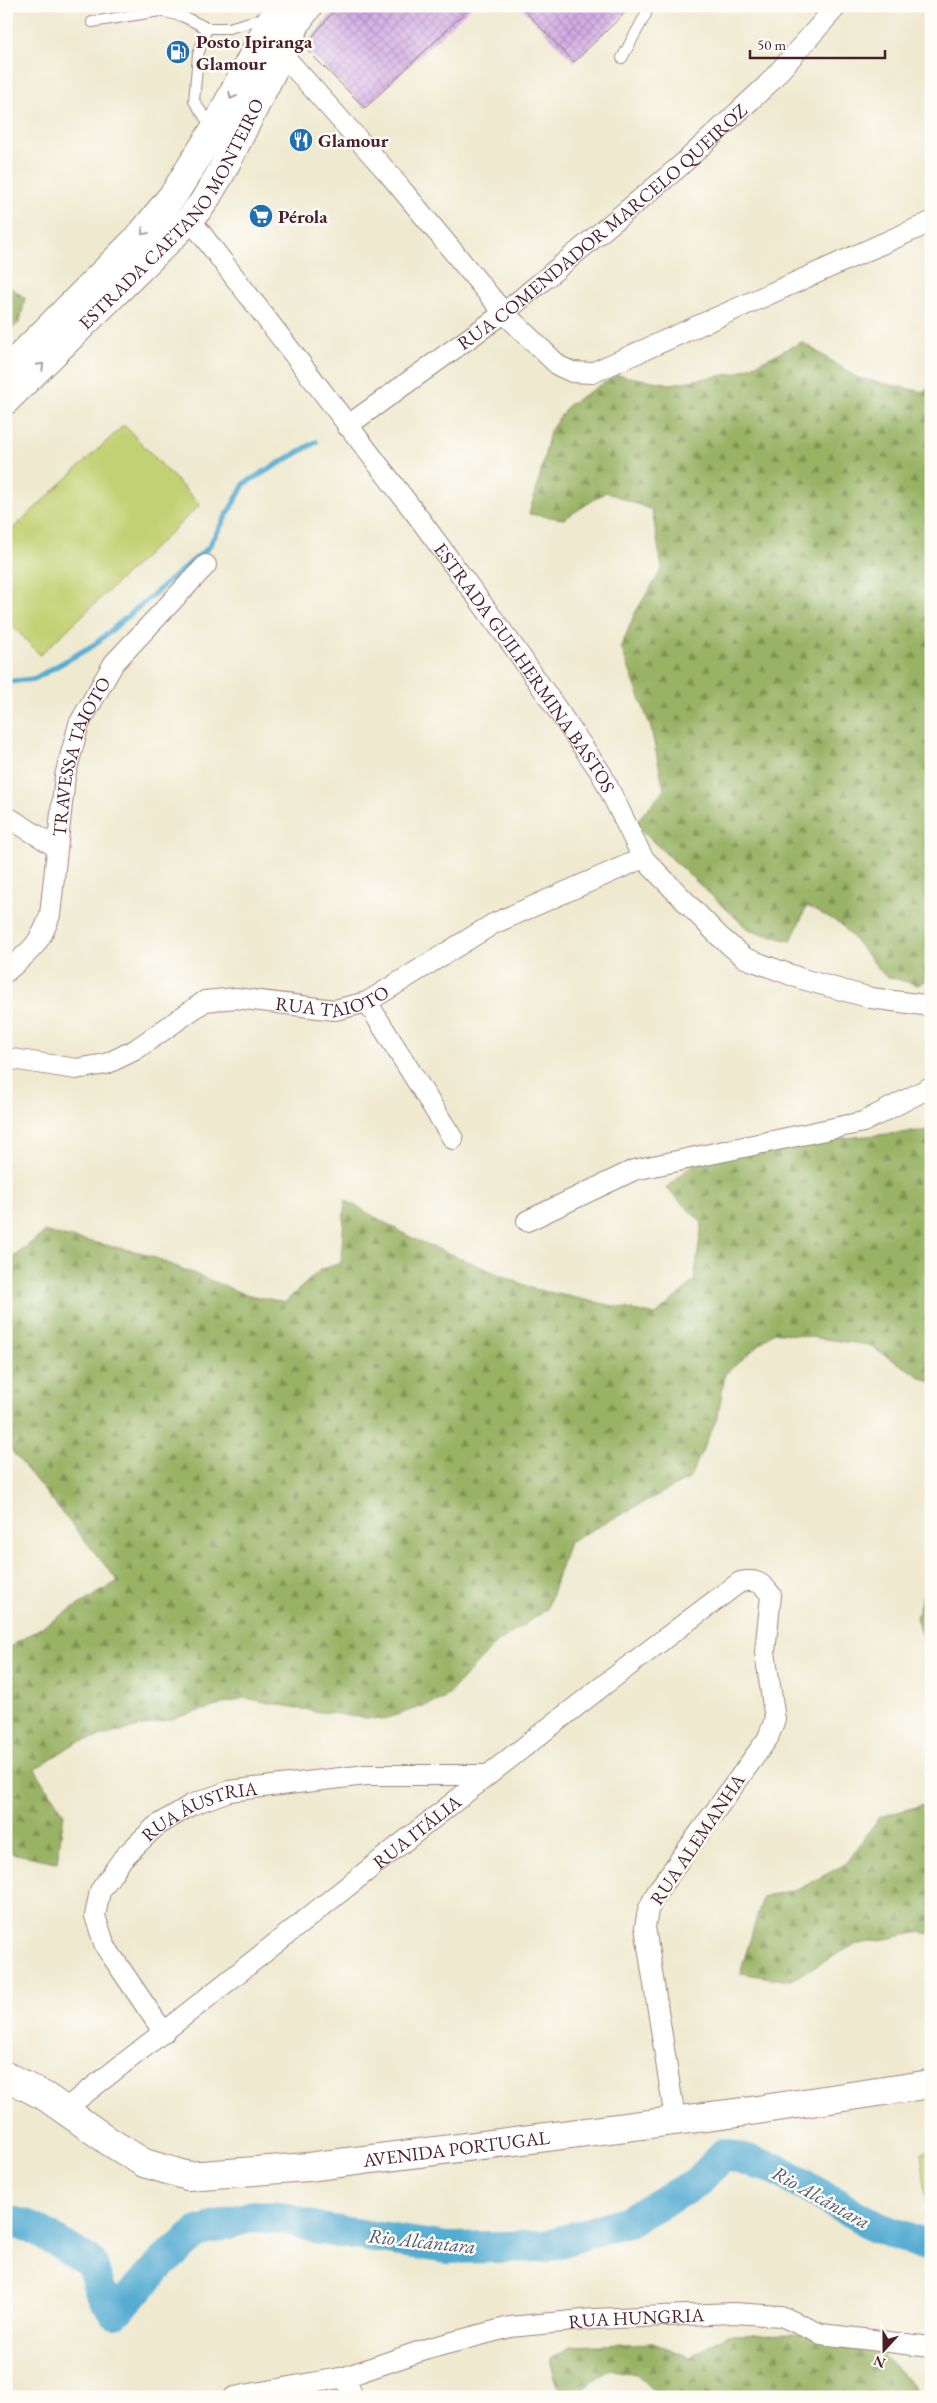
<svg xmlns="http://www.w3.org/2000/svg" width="937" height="2403" font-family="'EB Garamond',serif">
  <defs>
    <pattern id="forest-firs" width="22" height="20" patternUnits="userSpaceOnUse" patternTransform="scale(1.25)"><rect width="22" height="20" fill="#99b365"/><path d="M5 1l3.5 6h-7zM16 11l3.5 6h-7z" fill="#7f9153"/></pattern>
    <pattern id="building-cross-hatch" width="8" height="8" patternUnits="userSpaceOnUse" patternTransform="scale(1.25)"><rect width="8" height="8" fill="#d2a9e5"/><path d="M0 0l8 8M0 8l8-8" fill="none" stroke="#ac89ba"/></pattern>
  </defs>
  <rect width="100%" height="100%" fill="#fdfcf7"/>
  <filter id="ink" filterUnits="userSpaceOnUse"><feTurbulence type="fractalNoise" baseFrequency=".02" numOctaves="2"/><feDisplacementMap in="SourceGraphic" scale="10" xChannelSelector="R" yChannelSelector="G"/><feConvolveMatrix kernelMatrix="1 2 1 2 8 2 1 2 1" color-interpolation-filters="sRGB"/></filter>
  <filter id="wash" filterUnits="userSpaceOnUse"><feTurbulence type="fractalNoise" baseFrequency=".0096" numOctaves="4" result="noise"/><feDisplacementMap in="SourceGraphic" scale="20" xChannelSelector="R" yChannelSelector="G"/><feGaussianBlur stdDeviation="1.12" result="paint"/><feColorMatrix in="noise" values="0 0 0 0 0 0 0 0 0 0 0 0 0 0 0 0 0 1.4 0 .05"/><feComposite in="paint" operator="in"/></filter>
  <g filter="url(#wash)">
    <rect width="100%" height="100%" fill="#efe9cf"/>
    <g fill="#c2d173" stroke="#86784f">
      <polygon points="124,425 200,505 40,655 6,619 6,535"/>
      <polygon points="931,2151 931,2211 928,2210 921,2153"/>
    </g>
    <g fill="url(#forest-firs)" stroke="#726948">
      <polygon points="6,284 25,298 20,322 6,334"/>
      <polygon points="802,342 858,378 923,392 931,386 931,978 918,985 885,976 841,924 807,906 791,941 750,931 634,824 664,790 651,728 621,647 635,613 662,569 652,510 606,492 564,519 529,514 540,476 550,431 568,405 617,375 671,384 737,373"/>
      <polygon points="931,1130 931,1383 868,1345 774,1332 725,1374 718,1416 690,1478 569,1542 547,1609 495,1644 444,1699 382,1720 313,1711 244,1698 172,1719 77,1742 35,1769 64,1814 57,1862 6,1852 6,1649 118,1581 6,1444 6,1280 12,1258 45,1232 143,1253 244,1294 285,1302 320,1270 341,1263 345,1200 414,1239 534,1289 656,1315 694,1281 702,1223 666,1188 698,1160 801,1142"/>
      <polygon points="931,1567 931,1665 916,1618"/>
      <polygon points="931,1803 931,1934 921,1932 854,1945 789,1981 740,1973 763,1897 801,1888 847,1863 879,1817"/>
      <polygon points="797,2334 866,2340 907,2379 921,2397 661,2397 639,2376 611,2369 571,2397 561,2397 550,2360 570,2346 653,2343 690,2357 727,2335"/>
    </g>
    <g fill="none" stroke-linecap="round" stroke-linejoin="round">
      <polyline stroke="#54acd1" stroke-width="5.5" points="6,682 34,679 94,645 208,548 245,483 316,442"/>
      <polyline stroke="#54acd1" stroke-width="32" points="6,2221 29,2226 91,2262 100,2290 115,2313 163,2262 198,2232 253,2216 289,2219 320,2229 447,2248 546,2246 628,2221 696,2183 724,2154 776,2169 876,2227 931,2247"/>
    </g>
    <g id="blocks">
      <g fill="url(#building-cross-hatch)">
        <polygon points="338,6 472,6 365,108 304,47"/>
        <polygon points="520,6 632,6 574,62"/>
      </g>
    </g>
  </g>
  <g filter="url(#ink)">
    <use href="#blocks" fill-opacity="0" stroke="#9c847d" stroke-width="1"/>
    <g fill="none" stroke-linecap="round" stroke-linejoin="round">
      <g stroke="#9c847d" stroke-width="12">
        <g id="lane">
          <polyline points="92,22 160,11 182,16 207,28 229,28 267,17"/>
          <polyline points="207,28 198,55 194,101 212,128"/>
          <polyline points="622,58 646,14 647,6"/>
        </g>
      </g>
      <g stroke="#9c847d" stroke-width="22">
        <g id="street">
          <polyline points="282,54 389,174 504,313 559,366 572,372 592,373 931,222"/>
          <path id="s1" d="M 190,219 L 416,514 L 516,650 L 601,773 L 643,858 L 720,937 L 745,958 L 802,979 L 871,998 L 931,1006"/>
          <path id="s2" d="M 347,426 L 504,313 L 679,167 L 767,85 L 837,6"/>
          <polyline points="6,816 56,847"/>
          <path id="s3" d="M 6,972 C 29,952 40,945 50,915 L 65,776 L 79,724 L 114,663 L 206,565"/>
          <polyline points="367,1002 453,1139"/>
          <path id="s4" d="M 6,1058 L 76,1069 L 106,1064 L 135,1050 L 205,1001 L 236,998 L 335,1010 L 367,1002 L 493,924 L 643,858"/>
          <polyline points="527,1221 634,1170 863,1122 931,1087"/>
          <path id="s5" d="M 164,2033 L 105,1946 L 95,1916 L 100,1891 L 123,1858 L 155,1827 L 191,1805 L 229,1791 L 366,1775 L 488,1775"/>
          <path id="s6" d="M 65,2109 C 291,1934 511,1752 740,1582 C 756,1579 761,1582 771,1595 L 765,1652 L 775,1719 L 768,1738 L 658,1890 L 648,1910 L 645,1927 L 675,2119"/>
          <polyline points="345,2377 353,2397"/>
          <path id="s7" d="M 234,2397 L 345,2377 L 427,2349 L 510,2327 L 594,2319 L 733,2313 L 781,2316 L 821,2334 L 931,2347"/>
        </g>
      </g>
      <g stroke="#9c847d" stroke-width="30">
        <g id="secondary">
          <path id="s8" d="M 6,2076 L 46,2097 L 110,2142 L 144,2163 L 188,2176 L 308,2167 L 744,2112 L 931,2084"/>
        </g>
      </g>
      <g stroke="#9c847d" stroke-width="30">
        <g id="primary">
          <polyline points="6,371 141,235 174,194 214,130 279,6"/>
          <path id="s9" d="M 6,400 L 190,219 L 203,203 L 222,171 L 298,20 L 308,6"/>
        </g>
      </g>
      <use href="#lane" stroke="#fff" stroke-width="10"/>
      <use href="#street" stroke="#fff" stroke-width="20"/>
      <use href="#secondary" stroke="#fff" stroke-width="28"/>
      <use href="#primary" stroke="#fff" stroke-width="28"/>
    </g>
    <defs><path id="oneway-chevron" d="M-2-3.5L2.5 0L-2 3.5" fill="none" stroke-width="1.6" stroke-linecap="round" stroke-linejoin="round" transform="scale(1.25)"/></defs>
    <g stroke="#ae9aa0">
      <use href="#oneway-chevron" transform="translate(232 96) rotate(118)"/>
      <use href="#oneway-chevron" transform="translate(144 232) rotate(131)"/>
      <use href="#oneway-chevron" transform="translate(41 366) rotate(-45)"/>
    </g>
  </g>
  <defs>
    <g id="fuel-disc" transform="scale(1.25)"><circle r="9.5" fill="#1f6fb2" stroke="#fdfcf7"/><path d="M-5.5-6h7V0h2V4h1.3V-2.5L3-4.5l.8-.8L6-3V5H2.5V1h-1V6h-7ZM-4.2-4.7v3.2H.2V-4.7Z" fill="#fff"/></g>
    <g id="restaurant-disc" transform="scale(1.25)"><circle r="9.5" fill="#1f6fb2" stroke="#fdfcf7"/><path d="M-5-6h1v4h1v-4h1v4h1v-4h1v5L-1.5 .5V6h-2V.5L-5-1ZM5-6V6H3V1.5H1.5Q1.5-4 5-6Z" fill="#fff"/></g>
    <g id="supermarket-disc" transform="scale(1.25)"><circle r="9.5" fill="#1f6fb2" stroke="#fdfcf7"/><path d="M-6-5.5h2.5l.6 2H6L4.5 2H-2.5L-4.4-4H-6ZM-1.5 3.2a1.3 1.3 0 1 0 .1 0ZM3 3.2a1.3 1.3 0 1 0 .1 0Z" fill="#fff"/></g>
  </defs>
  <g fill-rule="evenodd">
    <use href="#fuel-disc" x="178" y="52"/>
    <use href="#restaurant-disc" x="301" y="140"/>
    <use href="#supermarket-disc" x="261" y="216"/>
  </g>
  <g text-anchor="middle" stroke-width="5" stroke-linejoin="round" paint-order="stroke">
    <g font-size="19" font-weight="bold" fill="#4a1f2b" stroke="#fdfcf7" text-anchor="start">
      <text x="196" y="48">Posto Ipiranga<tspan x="196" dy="22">Glamour</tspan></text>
      <text x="318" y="147">Glamour</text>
      <text x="278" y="223">Pérola</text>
    </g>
    <g font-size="19" fill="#4a1f2b" stroke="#fdfcf7">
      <text dy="7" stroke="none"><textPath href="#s9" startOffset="251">ESTRADA CAETANO MONTEIRO</textPath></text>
      <text dy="7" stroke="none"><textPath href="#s2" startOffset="324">RUA COMENDADOR MARCELO QUEIROZ</textPath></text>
      <text dy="7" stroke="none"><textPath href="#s1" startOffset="560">ESTRADA GUILHERMINA BASTOS</textPath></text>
      <text dy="7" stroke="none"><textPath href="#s3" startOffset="236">TRAVESSA TAIOTO</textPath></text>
      <text dy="7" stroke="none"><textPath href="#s4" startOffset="348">RUA TAIOTO</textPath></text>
      <text dy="7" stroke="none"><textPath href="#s5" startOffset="295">RUA ÁUSTRIA</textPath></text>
      <text dy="7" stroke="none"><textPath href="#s6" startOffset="448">RUA ITÁLIA</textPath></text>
      <text transform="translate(697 1839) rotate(-56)" y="7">RUA ALEMANHA</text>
      <text dy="7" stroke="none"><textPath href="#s8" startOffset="479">AVENIDA PORTUGAL</textPath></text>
      <text dy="7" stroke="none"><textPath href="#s7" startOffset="412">RUA HUNGRIA</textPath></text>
    </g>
    <g font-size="20" font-style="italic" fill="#4e576d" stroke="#fdfcf7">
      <text transform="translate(821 2197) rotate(29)" y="7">Rio Alcântara</text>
      <text transform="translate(422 2241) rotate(6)" y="7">Rio Alcântara</text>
    </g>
  </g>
  <rect width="937" height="2403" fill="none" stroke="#fdfcf7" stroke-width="25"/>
  <g transform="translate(884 2350) rotate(201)" stroke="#fdfcf7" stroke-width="4" paint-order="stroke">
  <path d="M0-4L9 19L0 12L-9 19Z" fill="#4a1f2b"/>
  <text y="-8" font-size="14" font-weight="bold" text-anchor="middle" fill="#4a1f2b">N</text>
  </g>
  <path d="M750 50v8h135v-8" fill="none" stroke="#4a1f2b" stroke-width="2.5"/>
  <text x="757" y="50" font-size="15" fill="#4a1f2b" stroke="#fdfcf7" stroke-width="4" paint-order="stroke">50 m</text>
</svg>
